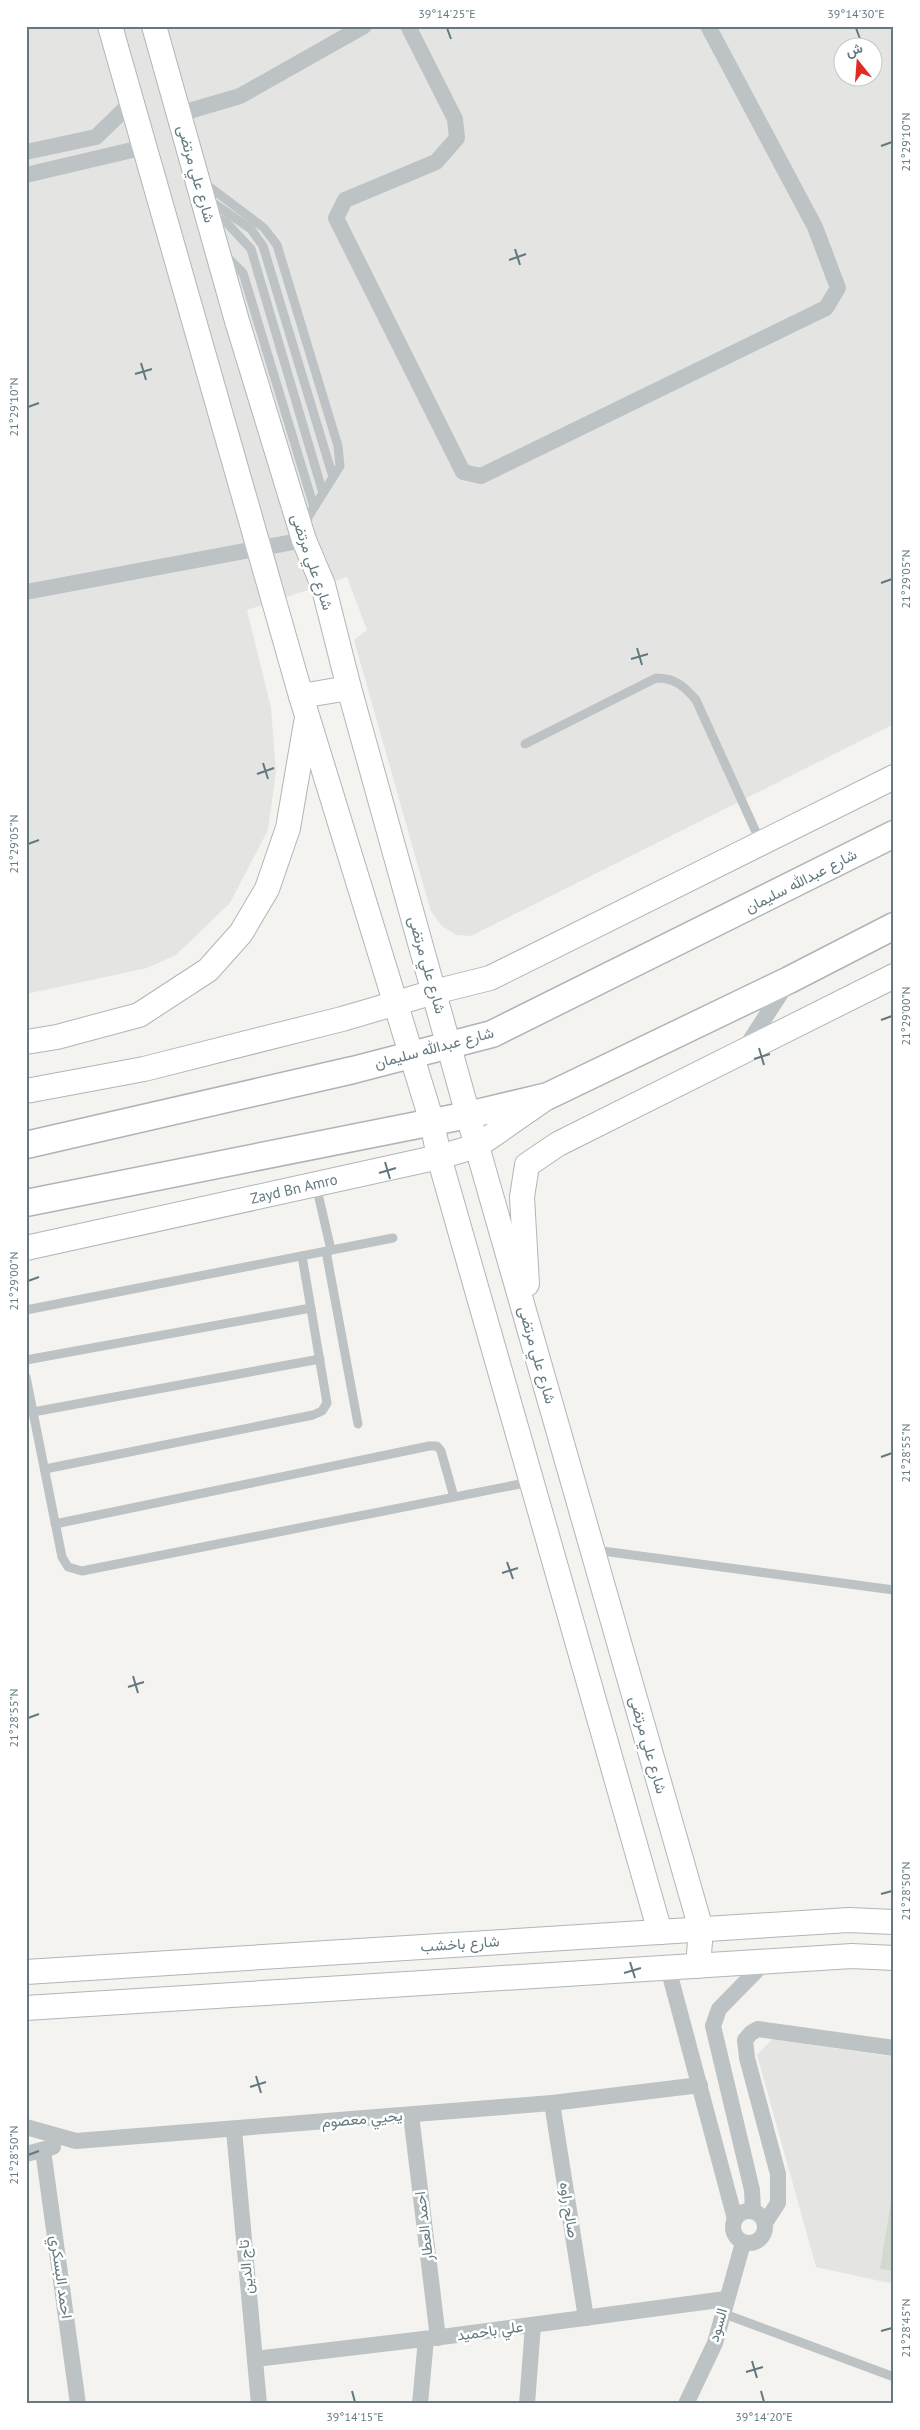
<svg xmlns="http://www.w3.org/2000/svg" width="920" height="2430" font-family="'PT Sans',Vazirmatn,sans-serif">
  <rect width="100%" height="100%" fill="#f4f3ef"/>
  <g fill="#e4e5e3" fill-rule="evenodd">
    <path d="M 26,26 L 894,26 L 894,724 L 471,936 L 456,935 L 442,926 L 431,912 L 354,640 L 367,630 L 347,577 L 247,610 L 271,708 L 276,771 L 268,830 L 230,903 L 176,955 L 147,968 L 26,994 ZM 842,48 L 872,48 L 872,78 L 842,78 Z"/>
    <polygon points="772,2039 894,2057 894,2284 816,2267 757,2055"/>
  </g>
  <polygon fill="#d4d9cf" points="891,2202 894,2202 894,2271 880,2269"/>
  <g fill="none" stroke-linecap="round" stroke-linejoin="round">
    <g stroke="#afb6b9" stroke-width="26">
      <g id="secondary">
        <polyline points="110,26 301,696 432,1122 439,1157 660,1932"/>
        <polyline points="154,26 237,321 304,540 323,585 349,688 468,1115 701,1929 698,1966"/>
        <polyline points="301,696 349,688"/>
        <polyline points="26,1042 57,1037 139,1015 208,970 241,933 267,889 288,828 306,723"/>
        <polyline points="26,1091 144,1069 342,1019 434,992 490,978 894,777"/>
        <polyline points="26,1248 439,1157 477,1146 546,1098"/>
        <polyline points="527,1284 522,1197 527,1165 558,1144 894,976"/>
        <polyline points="26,1972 849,1920 894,1922"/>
        <polyline points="26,2008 852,1956 894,1958"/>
      </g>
    </g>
    <g stroke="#aeb4b7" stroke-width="29">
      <g id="primary">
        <polyline points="26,1145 353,1070 492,1034 894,834"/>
        <polyline points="26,1203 468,1115 548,1096 789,980 894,926"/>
      </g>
    </g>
    <g stroke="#bdc2c4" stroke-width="9">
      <polyline points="203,182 264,228 277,245 338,446 340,466 303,525"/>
      <polyline points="206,198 251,229 263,246 333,477"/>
      <polyline points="212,215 226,222 251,249 323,493"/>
      <polyline points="225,255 243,273 314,507"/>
      <path d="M 525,744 L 656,678 C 675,678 684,686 696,700 L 761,843"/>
      <polyline points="316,1185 331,1250"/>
      <polyline points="326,1251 358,1424"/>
      <polyline points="26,1310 393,1238"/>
      <polyline points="26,1360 311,1308"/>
      <polyline points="26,1377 62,1557 68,1567 82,1571 530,1482"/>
      <polyline points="33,1412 320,1359"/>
      <polyline points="45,1469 313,1415 322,1411 327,1403 302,1256"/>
      <polyline points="55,1524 429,1446 437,1446 441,1451 454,1497"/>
      <polyline points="595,1550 894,1590"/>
      <polyline points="722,2313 894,2377"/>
    </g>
    <g stroke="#bdc2c4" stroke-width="16">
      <polyline points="408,26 455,119 457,138 436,162 345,200 336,218 463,472 481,476 826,308 838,288 815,227 708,26"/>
      <polyline points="179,114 240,96 364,26"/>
      <polyline points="26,152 96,137 132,102"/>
      <polyline points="26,175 145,147"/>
      <polyline points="26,592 304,540"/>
      <polyline points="744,1050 788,982"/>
      <polyline points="668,1968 735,2219"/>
      <polyline points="552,2103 586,2318"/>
      <polyline points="411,2115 438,2338"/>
      <polyline points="26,2127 76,2141 552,2103 700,2085"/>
      <polyline points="234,2130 259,2404"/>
      <polyline points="43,2150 78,2404"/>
      <polyline points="26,2154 53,2147"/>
      <circle cx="749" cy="2227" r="16"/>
      <polyline points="753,2211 752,2190 713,2026 719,2009 766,1961"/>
      <polyline points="765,2223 778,2203 778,2174 747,2058 745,2040 751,2033 758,2029 894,2048"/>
      <polyline points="255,2359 449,2336 726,2299"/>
      <polyline points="420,2404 426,2339"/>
      <polyline points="527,2404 533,2325"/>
      <polyline points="686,2404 715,2343 743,2243"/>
    </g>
    <use href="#secondary" stroke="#fff" stroke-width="24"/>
    <use href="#primary" stroke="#fff" stroke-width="26"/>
  </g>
  <path fill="none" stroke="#637980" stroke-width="2" d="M 447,28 L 451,39M 856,28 L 860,39M 881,146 L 892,142M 515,249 L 520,265M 509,260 L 526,254M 141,363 L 146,380M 135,374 L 152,369M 28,407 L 39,403M 881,583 L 892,579M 637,648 L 642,665M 631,659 L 648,654M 263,763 L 268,779M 257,774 L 274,768M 28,844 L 39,840M 881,1020 L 892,1016M 759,1048 L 764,1065M 754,1059 L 770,1054M 385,1162 L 390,1179M 379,1173 L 396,1168M 28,1281 L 39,1277M 881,1457 L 892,1453M 507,1562 L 513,1579M 502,1573 L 518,1568M 133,1676 L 138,1693M 128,1687 L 144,1682M 28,1718 L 39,1714M 881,1894 L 892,1891M 630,1962 L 635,1978M 624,1973 L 641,1968M 256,2076 L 261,2093M 250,2087 L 266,2082M 28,2155 L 39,2151M 881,2331 L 892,2328M 752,2361 L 757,2378M 746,2372 L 763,2367M 352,2391 L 355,2402M 761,2391 L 764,2402"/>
  <g text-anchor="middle" stroke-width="5" stroke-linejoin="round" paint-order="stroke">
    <g font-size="15" fill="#637980" stroke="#fff">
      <text transform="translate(196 174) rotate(74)" y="5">شارع علي مرتضى</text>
      <text transform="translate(312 562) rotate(71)" y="5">شارع علي مرتضى</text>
      <text transform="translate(801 881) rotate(-27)" y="5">شارع عبدالله سليمان</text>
      <text transform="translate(427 965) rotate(74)" y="5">شارع علي مرتضى</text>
      <text transform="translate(434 1048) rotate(-15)" y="5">شارع عبدالله سليمان</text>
      <text transform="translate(294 1189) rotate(-13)" y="5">Zayd Bn Amro</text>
      <text transform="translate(537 1355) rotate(74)" y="5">شارع علي مرتضى</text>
      <text transform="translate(648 1745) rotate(74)" y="5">شارع علي مرتضى</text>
      <text transform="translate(460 1944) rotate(-4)" y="5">شارع باخشب</text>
      <text transform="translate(362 2119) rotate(-5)" y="5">يحيي معصوم</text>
      <text transform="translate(569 2210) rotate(81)" y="5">صالح راوه</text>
      <text transform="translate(424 2226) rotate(-97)" y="5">احمد العطار</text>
      <text transform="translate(246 2267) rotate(-95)" y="5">تاج الدين</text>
      <text transform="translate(61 2277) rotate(82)" y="5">احمد البسكري</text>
      <text transform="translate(718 2325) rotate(-74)" y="5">السود</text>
      <text transform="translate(490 2331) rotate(-8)" y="5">علي باحميد</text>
    </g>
  </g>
  <rect width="920" height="2430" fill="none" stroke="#ffffff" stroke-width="55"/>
  <g transform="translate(858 62) rotate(343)"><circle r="24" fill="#ffffff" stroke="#c1c9cc"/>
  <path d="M0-4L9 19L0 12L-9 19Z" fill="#e02b23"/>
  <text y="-8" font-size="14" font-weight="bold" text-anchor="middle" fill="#637980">ش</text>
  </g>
  <rect x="28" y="28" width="864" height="2374" fill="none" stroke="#637980" stroke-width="2"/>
  <g font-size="12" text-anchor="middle" fill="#637980">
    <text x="447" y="18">39°14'25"E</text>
    <text x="856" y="18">39°14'30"E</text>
    <text transform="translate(906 142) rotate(-90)" y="4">21°29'10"N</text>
    <text transform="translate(14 407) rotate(-90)" y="4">21°29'10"N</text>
    <text transform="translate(906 579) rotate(-90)" y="4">21°29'05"N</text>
    <text transform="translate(14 844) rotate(-90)" y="4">21°29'05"N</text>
    <text transform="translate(906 1016) rotate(-90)" y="4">21°29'00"N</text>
    <text transform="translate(14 1281) rotate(-90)" y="4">21°29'00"N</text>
    <text transform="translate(906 1453) rotate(-90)" y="4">21°28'55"N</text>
    <text transform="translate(14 1718) rotate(-90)" y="4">21°28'55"N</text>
    <text transform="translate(906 1891) rotate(-90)" y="4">21°28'50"N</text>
    <text transform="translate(14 2155) rotate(-90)" y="4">21°28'50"N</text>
    <text transform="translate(906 2328) rotate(-90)" y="4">21°28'45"N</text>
    <text x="355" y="2421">39°14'15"E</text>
    <text x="764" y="2421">39°14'20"E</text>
  </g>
</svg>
